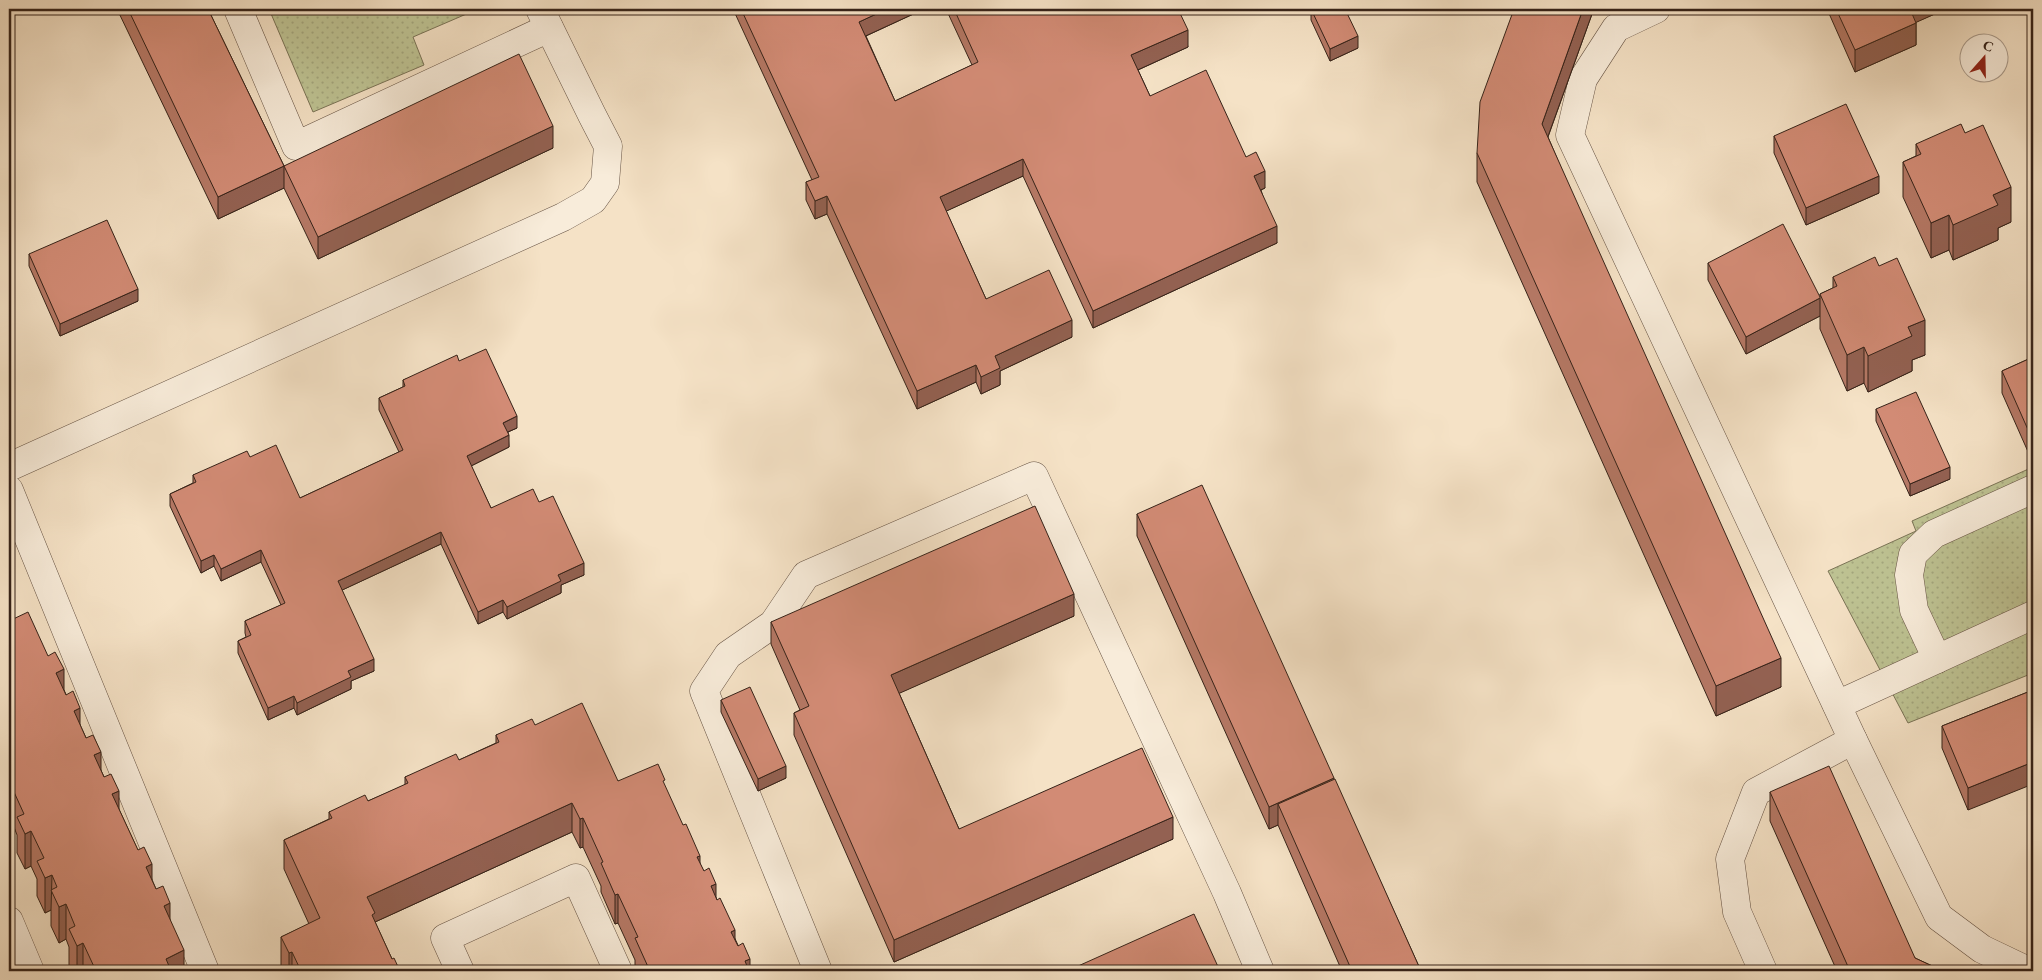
<svg xmlns="http://www.w3.org/2000/svg" width="2042" height="980" font-family="'EB Garamond',serif">
  <defs>
    <pattern id="grass-dots" width="8" height="8" patternUnits="userSpaceOnUse" patternTransform="scale(1.25)"><rect width="8" height="8" fill="#bec393"/><path d="M2 2h.1M6 6h.1" fill="none" stroke="#a4a77e" stroke-width="1.8" stroke-linecap="round"/></pattern>
  </defs>
  <rect width="100%" height="100%" fill="#f5e2c6"/>
  <filter id="stains"><feTurbulence type="fractalNoise" baseFrequency=".004" numOctaves="4"/><feColorMatrix values="0 0 0 0 .2 0 0 0 0 .09 0 0 0 0 .02 0 0 0 .5 -.17"/></filter>
  <radialGradient id="worn" r=".72"><stop offset=".6" stop-color="#630" stop-opacity="0"/><stop offset="1" stop-color="#630" stop-opacity=".3"/></radialGradient>
  <g fill="url(#grass-dots)" stroke="#7a7356">
    <polygon points="269,9 478,9 413,37 424,65 313,112"/>
    <polygon points="2033,467 2033,673 1908,723 1828,571 1916,531 1912,521"/>
  </g>
  <g fill="none" stroke-linecap="round" stroke-linejoin="round">
    <g stroke="#665344" stroke-width="29">
      <g id="minor">
        <polyline points="238,9 296,146 549,28"/>
        <polyline points="1656,9 1616,28 1583,79 1570,135 1853,740 1939,917 1982,949 2028,971"/>
        <polyline points="9,467 563,217 593,200 605,183 608,146 592,115 540,9"/>
        <polyline points="9,490 205,971"/>
        <polyline points="1937,659 1914,610 1909,575 1913,554 1934,534 2033,489"/>
        <polyline points="1837,705 2033,615"/>
        <polyline points="9,921 30,971"/>
        <polyline points="460,971 445,938 576,878 618,971"/>
        <polyline points="818,971 704,691 728,655 773,624 806,575 1034,476 1227,893 1260,971"/>
        <polyline points="1763,971 1737,912 1730,859 1756,792 1853,740"/>
      </g>
    </g>
    <use href="#minor" stroke="#f8ecda" stroke-width="28"/>
  </g>
  <g fill="#b57865" stroke="#362319">
    <polygon points="117,9 208,9 284,166 553,148 318,259 284,188 218,219"/>
    <polygon points="733,9 922,9 922,10 866,36 895,101 972,65 946,9 1178,9 1188,47 1138,70 1150,96 1246,157 1265,188 1261,190 1277,243 1093,328 1023,176 946,211 986,299 1072,337 1000,371 1000,385 981,394 976,382 917,409 827,214 815,219 806,200 806,182 812,180"/>
    <polygon points="1311,9 1358,48 1330,61 1311,20"/>
    <polygon points="1827,9 1946,9 1916,22 1916,45 1855,72"/>
    <polygon points="1592,14 1548,137 1781,687 1716,716 1477,182 1477,153"/>
    <polygon points="1774,136 1879,193 1806,225 1774,153"/>
    <polygon points="1916,144 2011,222 1998,228 1998,240 1953,260 1949,250 1931,258 1903,197 1903,162 1916,156"/>
    <polygon points="29,254 138,301 60,336 29,266"/>
    <polygon points="1708,263 1820,297 1820,294 1833,288 1833,277 1879,266 1925,355 1912,360 1912,371 1868,392 1864,383 1847,391 1820,329 1820,316 1746,354 1708,280"/>
    <polygon points="2033,357 2033,463 2002,393 2002,371"/>
    <polygon points="459,361 517,428 508,432 509,447 471,466 491,508 539,502 584,575 561,585 561,593 507,619 503,612 478,624 441,544 342,590 374,671 351,681 351,689 297,715 294,708 268,720 238,653 238,641 246,637 245,633 245,621 281,605 261,562 221,581 214,566 201,573 170,506 170,494 193,483 193,475 250,457 300,498 399,452 379,410 379,398 403,387 403,380"/>
    <polygon points="1876,409 1950,479 1910,496 1876,421"/>
    <polygon points="1137,514 1334,779 1421,971 1342,971 1278,825 1269,829 1137,536"/>
    <polygon points="9,592 9,620 64,690 170,920 184,971 72,971 69,965 69,947 66,939 59,943 51,926 51,910 45,913 37,896 37,879 31,866 25,869 17,853 17,835 14,827 9,830"/>
    <polygon points="1074,616 899,693 959,829 1173,839 894,962 794,735 794,713 800,710 771,644 771,622"/>
    <polygon points="2033,690 1968,810 1942,748 1942,726"/>
    <polygon points="721,700 786,778 758,791 721,712"/>
    <polygon points="535,725 618,781 665,788 750,971 637,971 635,967 635,960 618,923 615,924 601,892 601,886 583,847 580,848 572,832 375,922 392,959 400,971 284,971 281,966 281,937 309,924 284,869 284,840 329,819 329,812 368,801 405,785 405,777 459,760 496,743 496,735"/>
    <polygon points="1770,792 1915,958 1943,971 1837,971 1770,821"/>
  </g>
  <g fill="#936152" stroke="#362319">
    <polygon points="887,9 922,9 922,10 859,39 859,22"/>
    <polygon points="1583,9 1605,9 1592,14 1542,153 1542,124"/>
    <polygon points="1908,9 1946,9 1908,26"/>
    <polygon points="1916,23 1916,45 1855,72 1855,50"/>
    <polygon points="1188,30 1188,47 1131,73 1131,55"/>
    <polygon points="1358,36 1358,48 1330,61 1330,49"/>
    <polygon points="553,126 553,148 318,259 318,237"/>
    <polygon points="1023,159 1023,176 940,214 940,197"/>
    <polygon points="284,166 284,188 218,219 218,197"/>
    <polygon points="1265,171 1265,188 1254,193 1254,176"/>
    <polygon points="1879,176 1879,193 1806,225 1806,208"/>
    <polygon points="2011,187 2011,222 1998,228 1998,240 1953,260 1953,225 1993,195"/>
    <polygon points="827,196 827,214 815,219 815,201"/>
    <polygon points="1949,215 1949,250 1931,258 1931,223"/>
    <polygon points="1277,226 1277,243 1093,328 1093,311"/>
    <polygon points="138,289 138,301 60,336 60,324"/>
    <polygon points="1820,298 1820,316 1746,354 1746,337"/>
    <polygon points="1072,320 1072,337 1000,371 1000,385 981,394 981,377 995,356"/>
    <polygon points="1925,320 1925,355 1912,360 1912,371 1868,392 1868,356 1908,327"/>
    <polygon points="1864,347 1864,383 1847,391 1847,355"/>
    <polygon points="976,365 976,382 917,409 917,391"/>
    <polygon points="517,416 517,428 503,434 503,423"/>
    <polygon points="509,435 509,447 467,468 467,456"/>
    <polygon points="1950,467 1950,479 1910,496 1910,484"/>
    <polygon points="441,532 441,544 338,592 338,581"/>
    <polygon points="261,550 261,562 221,581 221,569"/>
    <polygon points="214,555 214,566 201,573 201,561"/>
    <polygon points="584,563 584,575 561,585 561,593 507,619 507,607 558,575"/>
    <polygon points="1074,594 1074,616 891,697 891,675"/>
    <polygon points="503,600 503,612 478,624 478,612"/>
    <polygon points="1781,658 1781,687 1716,716 1716,686"/>
    <polygon points="374,659 374,671 351,681 351,689 297,715 297,703 348,671"/>
    <polygon points="64,669 64,705 56,673"/>
    <polygon points="294,696 294,708 268,720 268,708"/>
    <polygon points="80,708 80,744 74,711"/>
    <polygon points="101,752 101,787 94,755"/>
    <polygon points="2033,762 2033,784 1968,810 1968,788"/>
    <polygon points="786,766 786,778 758,791 758,779"/>
    <polygon points="1334,778 1334,800 1278,804 1278,825 1269,829 1269,807"/>
    <polygon points="119,791 119,826 112,794"/>
    <polygon points="14,792 14,827 9,830 9,794"/>
    <polygon points="572,803 572,832 375,922 375,942 367,897"/>
    <polygon points="1173,817 1173,839 894,962 894,940"/>
    <polygon points="583,818 583,847 580,848 580,819"/>
    <polygon points="31,831 31,866 25,869 25,834"/>
    <polygon points="700,856 700,885 697,857"/>
    <polygon points="152,864 152,900 146,867"/>
    <polygon points="52,875 51,910 45,913 45,878"/>
    <polygon points="716,884 716,913 711,886"/>
    <polygon points="618,894 618,923 615,924 615,895"/>
    <polygon points="170,903 170,938 164,906"/>
    <polygon points="66,904 66,939 59,943 59,907"/>
    <polygon points="735,930 735,959 731,932"/>
    <polygon points="83,943 83,971 77,971 77,946"/>
    <polygon points="184,950 184,971 159,971 166,959"/>
    <polygon points="292,952 292,971 289,971 289,953"/>
    <polygon points="750,959 750,971 745,971 745,961"/>
  </g>
  <g fill="#d28b75" stroke="#362319">
    <polygon points="128,9 208,9 284,166 218,197"/>
    <polygon points="741,9 887,9 859,22 895,101 978,62 954,9 1178,9 1188,30 1131,55 1150,96 1206,70 1246,157 1256,152 1265,171 1254,176 1277,226 1093,311 1023,159 940,197 986,299 1049,270 1072,320 995,356 1000,368 981,377 976,365 917,391 827,196 815,201 806,182 819,177"/>
    <polygon points="1311,9 1345,9 1358,36 1330,49"/>
    <polygon points="1514,9 1583,9 1542,124 1781,658 1716,686 1477,153 1480,102"/>
    <polygon points="1836,9 1910,9 1916,23 1855,50"/>
    <polygon points="519,54 553,126 318,237 284,166"/>
    <polygon points="1846,104 1879,176 1806,208 1774,136"/>
    <polygon points="1961,124 1965,133 1983,125 2011,187 1993,195 1998,205 1953,225 1949,215 1931,223 1903,162 1921,154 1916,144"/>
    <polygon points="107,220 138,289 60,324 29,254"/>
    <polygon points="1783,224 1820,297 1820,298 1746,337 1708,263"/>
    <polygon points="1875,257 1879,266 1897,258 1925,320 1908,327 1912,336 1868,356 1864,347 1847,355 1820,294 1837,286 1833,277"/>
    <polygon points="486,349 517,416 503,423 509,435 467,456 491,508 533,489 539,502 553,496 584,563 558,575 561,581 507,607 503,600 478,612 441,532 338,581 374,659 348,671 351,677 297,703 294,696 268,708 238,641 251,635 245,621 285,603 261,550 221,569 214,555 201,561 170,494 196,482 193,475 247,451 250,457 276,445 300,498 403,450 379,398 405,386 403,380 457,355 459,361"/>
    <polygon points="2033,357 2033,441 2002,371"/>
    <polygon points="1916,392 1950,467 1910,484 1876,409"/>
    <polygon points="1202,485 1334,778 1269,807 1137,514"/>
    <polygon points="1035,506 1074,594 891,675 959,829 1142,748 1173,817 894,940 794,713 809,706 771,622"/>
    <polygon points="28,612 48,656 55,652 64,669 56,673 66,695 73,691 80,708 74,711 86,738 93,735 101,752 94,755 104,777 111,774 119,791 112,794 138,850 144,847 152,864 146,867 156,889 163,886 170,903 164,906 184,950 166,959 169,966 159,971 151,971 150,969 145,971 96,971 83,943 77,946 69,929 75,926 66,904 59,907 51,890 57,887 52,875 45,878 37,861 44,858 31,831 25,834 17,817 24,814 14,792 9,794 9,621"/>
    <polygon points="750,687 786,766 758,779 721,700"/>
    <polygon points="2033,690 2033,762 1968,788 1942,726"/>
    <polygon points="582,703 618,781 658,764 665,780 663,781 683,825 686,824 700,856 697,857 704,871 709,868 716,884 711,886 717,900 720,898 735,930 731,932 738,946 743,943 750,959 745,961 749,971 653,971 652,968 649,969 635,938 638,937 618,894 615,895 601,863 603,862 583,818 580,819 572,803 367,897 375,913 372,915 392,959 394,958 400,971 301,971 292,952 289,953 281,937 320,918 284,840 332,818 329,812 365,795 368,801 408,783 405,777 456,754 459,760 499,742 496,735 532,719 535,725"/>
    <polygon points="1829,766 1915,958 1943,971 1850,971 1770,792"/>
    <polygon points="1335,779 1421,971 1352,971 1278,804"/>
    <polygon points="1194,914 1220,971 1067,971"/>
  </g>
  <rect width="2042" height="980" fill="none" stroke="#f5e2c6" stroke-width="30"/>
  <rect x="10" y="10" width="2022" height="960" fill="none" stroke="#362319" stroke-width="2.5"/>
  <rect x="15" y="15" width="2012" height="950" fill="none" stroke="#362319"/>
  <g transform="translate(1984 58) rotate(20)"><circle r="24" fill="#f8ecda" stroke="#aa9c8d"/>
  <path d="M0-4L9 19L0 12L-9 19Z" fill="#8f2418"/>
  <text y="-8" font-size="14" font-weight="bold" text-anchor="middle" fill="#362319">С</text>
  </g>
  <rect width="100%" height="100%" filter="url(#stains)"/>
  <rect width="100%" height="100%" fill="url(#worn)"/>
</svg>
